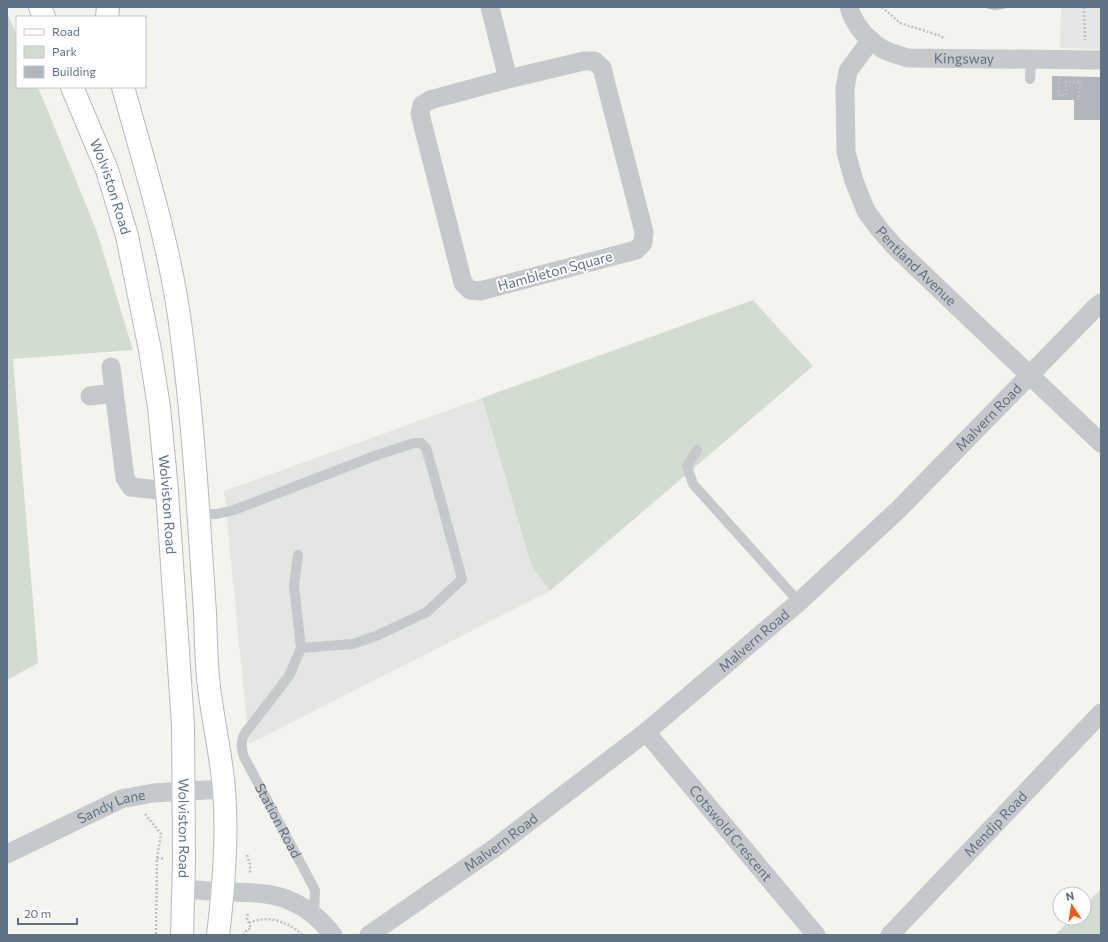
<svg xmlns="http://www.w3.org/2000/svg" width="1108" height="942" font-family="Commissioner,sans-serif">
  <rect width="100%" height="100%" fill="#f4f4ef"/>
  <g fill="#e4e6e3">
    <polygon points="1061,7 1101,7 1101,49 1060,48"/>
    <polygon points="482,398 532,567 550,591 249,744 224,491"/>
  </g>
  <g fill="#d3dcd0">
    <polygon points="7,12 17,36 17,87 38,87 97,232 133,350 13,359 38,663 7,680"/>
    <polygon points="753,300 813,366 550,591 532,567 482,398"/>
    <polygon points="1101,889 1101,935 1055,935 1072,918 1084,918 1084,906"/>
  </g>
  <g fill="#b0b6bc">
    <polygon points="981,7 1007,7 1007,8 995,10"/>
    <polygon points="1052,76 1101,77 1101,120 1074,120 1074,100 1052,100"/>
  </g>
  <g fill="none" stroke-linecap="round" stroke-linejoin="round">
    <g stroke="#b5babf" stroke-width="24">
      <g id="secondary">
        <polyline points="40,7 44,17"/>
        <polyline points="107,17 108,7"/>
        <path id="s8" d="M 72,87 L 107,170 L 127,236 L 150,350 L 159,407 L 167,491 L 183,725 L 184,859 L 182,935"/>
        <path d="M 123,87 C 146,170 172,252 182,338 C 194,430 199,522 205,613 C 206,638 206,662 209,687 C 213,721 221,754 224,789 C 228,838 224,886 218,935"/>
      </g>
    </g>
    <g stroke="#bec0c2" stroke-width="2.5" stroke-dasharray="2 2" stroke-linecap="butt">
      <polyline points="882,7 900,23 941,36 945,39"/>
      <polyline points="1084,7 1085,40"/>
      <polyline points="1059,78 1059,95 1066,95 1066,82 1080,82 1079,100"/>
      <polyline points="145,814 161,834 157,858 156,935"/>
      <polyline points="247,855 250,864 250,873"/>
      <polyline points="157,858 164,859"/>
      <path d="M 249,923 C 269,914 287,922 303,935"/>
      <polyline points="243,935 247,930 251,928 247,919 248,912"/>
    </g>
    <g stroke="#c6c9cc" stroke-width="10">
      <polyline points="1030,79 1031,60"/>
      <polyline points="697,450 687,466 693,484 799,602"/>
      <polyline points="198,514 217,514 234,510 377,455 414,443 421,443 426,448 435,479 462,579 427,612 376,636 353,644 301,648"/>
      <path id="s1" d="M 298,555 L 294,586 L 301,648 L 289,676 L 249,728 C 241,736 240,746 244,757 L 315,890 L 314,914"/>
    </g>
    <g stroke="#c6c9cc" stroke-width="19">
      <polyline points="490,7 508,79 584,61 594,61 602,68 644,232 643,243 636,250 480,291 470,290 463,283 420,114 422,105 430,100 508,79"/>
      <path id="s2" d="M 849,7 C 853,23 867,40 881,48 C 889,53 899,55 908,58 L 1101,60"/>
      <path id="s3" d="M 871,40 L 848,71 L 845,89 L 846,152 L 854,181 L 866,211 L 880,230 L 895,247 L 1101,443"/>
      <polyline points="111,367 125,478 131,487 167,491"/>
      <polyline points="90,396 114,393"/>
      <path id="s4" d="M 646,732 L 816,935"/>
      <path id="s5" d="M 7,854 L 121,799 L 153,793 L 224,789"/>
      <path d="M 183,889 C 197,890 210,891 223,892 C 246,893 272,891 293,902 C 309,909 322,921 333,935"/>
      <path id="s6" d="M 369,935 L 496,847 L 646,732 L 731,660 L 799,602 L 900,508 L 1096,307 L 1101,303"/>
      <path id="s7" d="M 890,935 L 1101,713"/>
    </g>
    <use href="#secondary" stroke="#fff" stroke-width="22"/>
  </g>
  <g text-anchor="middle" stroke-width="4" stroke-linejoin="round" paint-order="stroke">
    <g font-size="14" fill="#607183" stroke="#fff">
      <text dy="5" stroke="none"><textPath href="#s2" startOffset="138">Kingsway</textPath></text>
      <text dy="5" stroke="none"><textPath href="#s8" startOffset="107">Wolviston Road</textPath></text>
      <text dy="5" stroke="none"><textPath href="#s3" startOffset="257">Pentland Avenue</textPath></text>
      <text transform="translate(555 271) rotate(-15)" y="5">Hambleton Square</text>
      <text dy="5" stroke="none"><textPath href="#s6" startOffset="809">Malvern Road</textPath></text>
      <text dy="5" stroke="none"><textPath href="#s8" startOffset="431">Wolviston Road</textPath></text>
      <text dy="5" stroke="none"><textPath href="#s6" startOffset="485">Malvern Road</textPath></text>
      <text dy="5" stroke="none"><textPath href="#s5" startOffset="115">Sandy Lane</textPath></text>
      <text dy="5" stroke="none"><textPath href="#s1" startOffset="293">Station Road</textPath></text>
      <text dy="5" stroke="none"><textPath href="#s7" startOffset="153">Mendip Road</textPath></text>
      <text dy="5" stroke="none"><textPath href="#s8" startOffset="755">Wolviston Road</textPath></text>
      <text dy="5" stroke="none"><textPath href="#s4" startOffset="132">Cotswold Crescent</textPath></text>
      <text dy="5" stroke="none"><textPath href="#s6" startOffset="161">Malvern Road</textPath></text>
    </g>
  </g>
  <rect width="1108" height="942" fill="none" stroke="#607183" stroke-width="16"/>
  <rect x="16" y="16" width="130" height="72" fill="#ffffff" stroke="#bfc6cd"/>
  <rect x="24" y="29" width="20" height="6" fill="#ffffff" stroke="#bfc6cd"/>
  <text x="52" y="36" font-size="12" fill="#607183">Road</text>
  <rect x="24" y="46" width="20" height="12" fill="#d3dcd0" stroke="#bfc6cd"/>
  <text x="52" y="56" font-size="12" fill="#607183">Park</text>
  <rect x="24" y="66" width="20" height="12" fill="#b0b6bc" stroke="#bfc6cd"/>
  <text x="52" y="76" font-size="12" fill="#607183">Building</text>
  <g transform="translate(1072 906) rotate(348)"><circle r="19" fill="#ffffff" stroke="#bfc6cd"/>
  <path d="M0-3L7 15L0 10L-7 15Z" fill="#f25a12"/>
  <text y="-6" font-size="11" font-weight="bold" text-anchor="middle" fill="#607183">N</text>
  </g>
  <path d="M18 918v6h59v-6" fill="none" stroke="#607183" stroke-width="2"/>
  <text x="24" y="918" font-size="12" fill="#607183" stroke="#ffffff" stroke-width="3" paint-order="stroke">20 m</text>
</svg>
